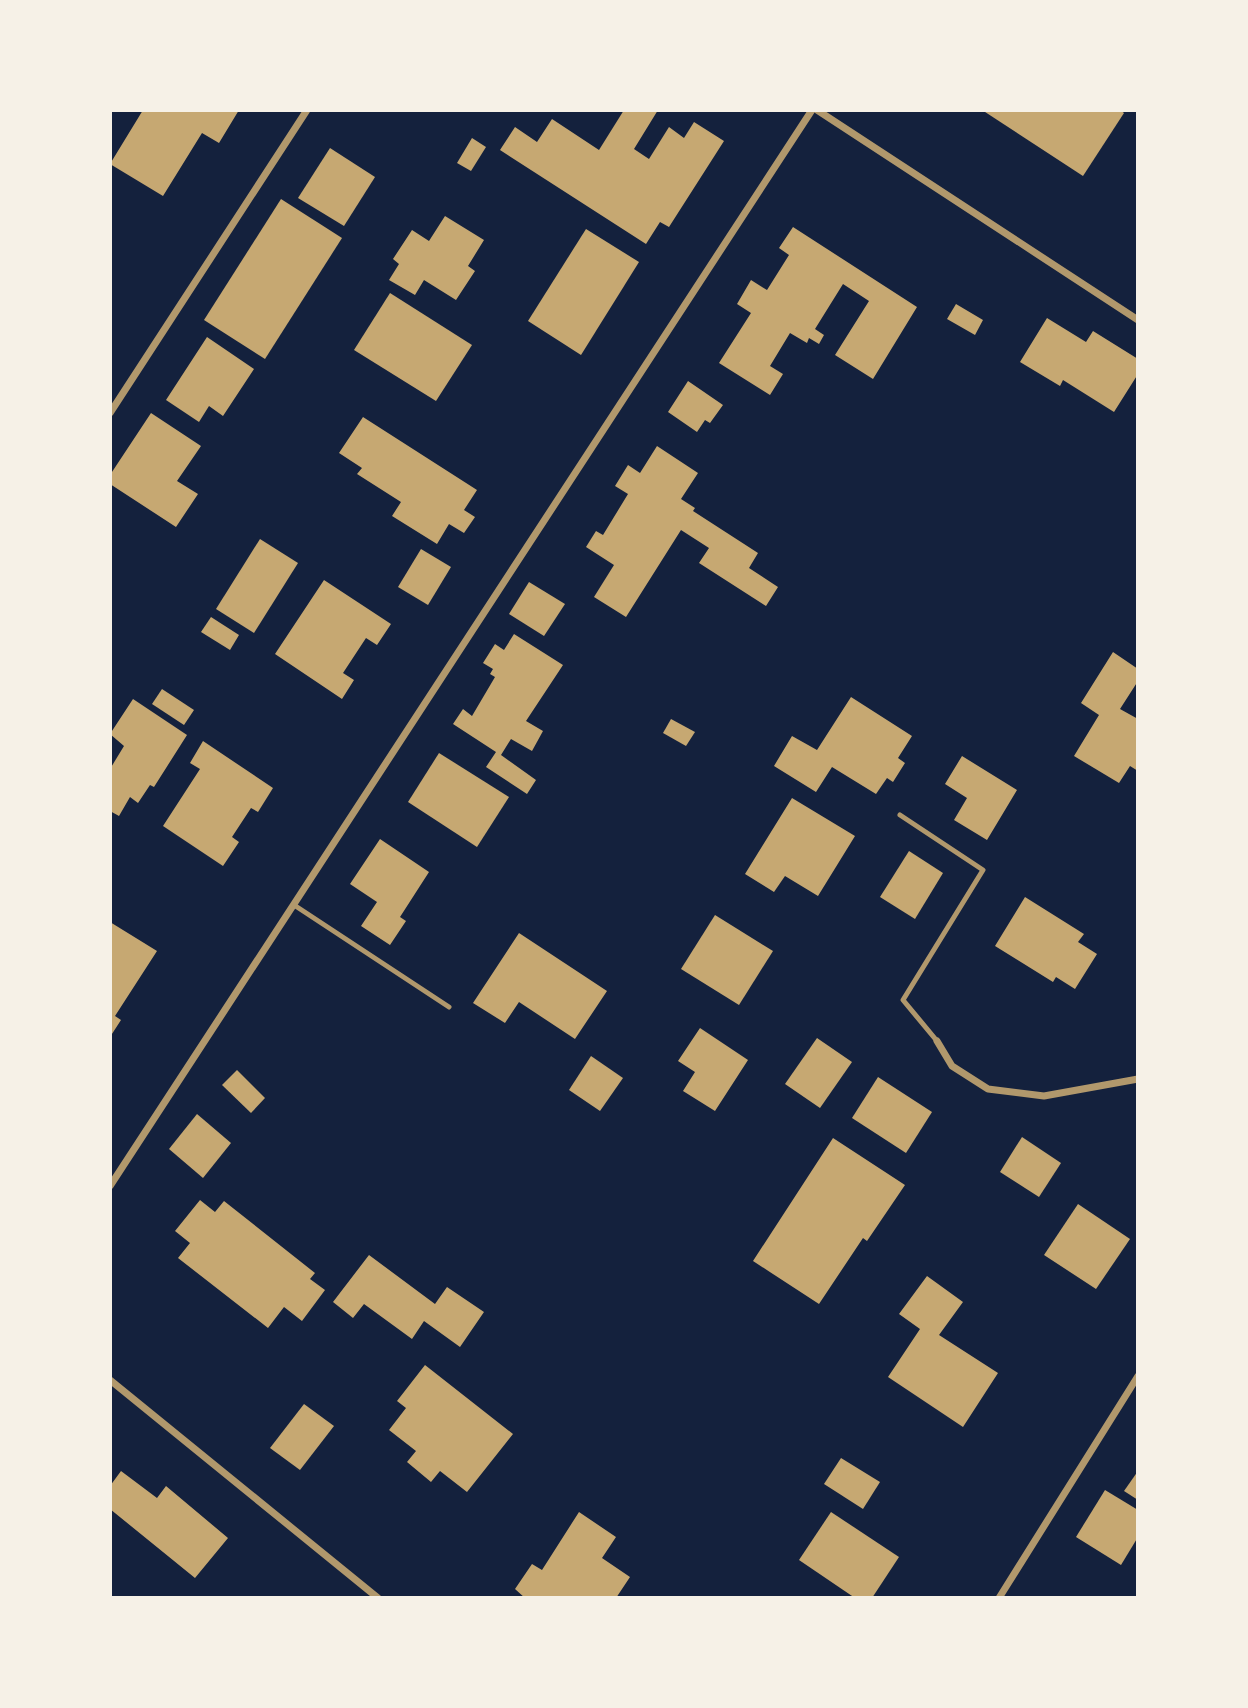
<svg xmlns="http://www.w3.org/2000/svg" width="1248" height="1708" font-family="Manrope,sans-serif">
  <rect width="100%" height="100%" fill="#14213d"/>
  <g fill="#c6a872">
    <polygon points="143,110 239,110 219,143 202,133 163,196 110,164"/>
    <polygon points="624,110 658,110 634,149 649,159 669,127 684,138 694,122 724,141 669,227 660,222 646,244 500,150 515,127 537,142 552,119 599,150"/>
    <polygon points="982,110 1120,110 1124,113 1083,176"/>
    <polygon points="472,138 486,147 471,171 457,163"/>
    <polygon points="330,148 375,177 344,226 298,198"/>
    <polygon points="281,199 342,238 265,359 204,320"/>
    <polygon points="445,216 484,240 468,266 475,271 456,300 424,280 415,295 389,280 399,264 393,259 412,230 429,241"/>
    <polygon points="793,227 917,307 873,379 835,355 869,301 843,284 815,329 824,335 819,344 809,338 807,343 790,333 770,366 783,374 770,395 719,363 751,313 737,304 751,280 767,290 789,255 779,248"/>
    <polygon points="586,229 639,262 581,355 528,321"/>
    <polygon points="390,293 472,345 436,401 354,350"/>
    <polygon points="956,304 983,320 975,335 947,319"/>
    <polygon points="1047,318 1086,342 1093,331 1138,359 1138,374 1114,412 1063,380 1060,386 1020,362"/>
    <polygon points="207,337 254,369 223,416 209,406 199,422 166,400"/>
    <polygon points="688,381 723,405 710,423 705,420 697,432 668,412"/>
    <polygon points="151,413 201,446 177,481 198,494 176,527 110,484 110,475"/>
    <polygon points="363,417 477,490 464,510 475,517 464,533 449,524 437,544 392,516 401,502 357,474 362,468 339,453"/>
    <polygon points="657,446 698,473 681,499 695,508 693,511 758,553 749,568 778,587 766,606 699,563 709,548 681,530 626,617 594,597 614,565 586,547 596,531 603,535 628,494 615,486 628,465 640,473"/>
    <polygon points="260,539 298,563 254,633 216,609"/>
    <polygon points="421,549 451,567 428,605 398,587"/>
    <polygon points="324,580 391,624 377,645 366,638 343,673 354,680 342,699 275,654"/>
    <polygon points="529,582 565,604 544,636 509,614"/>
    <polygon points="211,617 239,635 230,650 201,632"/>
    <polygon points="514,634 563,665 526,721 543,731 532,751 511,739 501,755 536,780 527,794 486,767 496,752 453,724 463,709 472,716 495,677 490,674 493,669 483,663 495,644 504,650"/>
    <polygon points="1113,652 1138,669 1138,681 1120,709 1138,719 1138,771 1130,766 1119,783 1074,756 1099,715 1081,703"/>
    <polygon points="162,689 194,710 184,725 152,704"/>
    <polygon points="851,697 912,736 898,758 905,763 893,782 887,778 876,794 832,767 816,792 774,766 792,736 817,750"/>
    <polygon points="133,699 187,735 154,787 150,785 138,803 130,797 119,816 110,811 110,769 124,746 110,734"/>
    <polygon points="671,719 695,732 686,746 663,733"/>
    <polygon points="203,741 273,788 258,812 251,808 232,837 239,842 223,866 163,826 200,769 190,763"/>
    <polygon points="439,753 509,797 477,847 408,802"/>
    <polygon points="962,756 1017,790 987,840 954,820 967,798 945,784"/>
    <polygon points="792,798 855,836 818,896 785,876 774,892 745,874"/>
    <polygon points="380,839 429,872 400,917 406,921 390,945 361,926 377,902 350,884"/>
    <polygon points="909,851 943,873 915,919 880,897"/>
    <polygon points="1025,897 1084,934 1078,942 1097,954 1075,989 1056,977 1053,982 995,946"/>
    <polygon points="715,915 773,951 739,1005 681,969"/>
    <polygon points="110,922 157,951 115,1016 121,1020 110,1037"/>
    <polygon points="519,933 607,991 575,1039 519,1002 505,1023 473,1003"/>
    <polygon points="700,1028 748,1060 715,1111 683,1091 695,1072 678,1061"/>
    <polygon points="817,1038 852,1062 820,1108 785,1084"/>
    <polygon points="591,1056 623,1078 600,1111 569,1090"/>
    <polygon points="237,1070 265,1098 251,1113 222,1085"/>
    <polygon points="878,1077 932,1112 906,1153 852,1118"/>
    <polygon points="197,1114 231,1143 203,1178 169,1149"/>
    <polygon points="1022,1137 1061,1163 1039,1197 1000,1172"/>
    <polygon points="833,1138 905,1185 867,1241 863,1238 819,1304 753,1261"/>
    <polygon points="200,1200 215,1212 224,1201 315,1273 310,1279 325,1290 302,1321 284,1307 268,1328 178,1258 190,1243 175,1231"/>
    <polygon points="1078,1204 1130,1239 1096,1289 1044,1255"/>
    <polygon points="369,1255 435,1304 447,1287 484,1312 460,1347 424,1321 412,1339 364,1304 353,1318 333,1302"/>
    <polygon points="927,1276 963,1302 939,1335 998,1373 963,1427 888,1377 920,1329 899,1314"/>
    <polygon points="425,1365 513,1434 467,1492 440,1471 431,1482 407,1462 416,1451 389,1430 406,1408 397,1401"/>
    <polygon points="304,1404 334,1426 300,1470 270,1448"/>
    <polygon points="841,1458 880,1482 863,1509 824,1484"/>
    <polygon points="121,1471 157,1498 166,1486 228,1538 195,1578 110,1509 110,1486"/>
    <polygon points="1138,1471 1138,1500 1124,1491"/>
    <polygon points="1105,1490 1138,1510 1138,1537 1121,1565 1076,1537"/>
    <polygon points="579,1512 616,1537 602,1558 630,1577 616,1598 525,1598 515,1589 532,1564 542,1570"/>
    <polygon points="831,1512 899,1557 872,1598 855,1598 799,1560"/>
  </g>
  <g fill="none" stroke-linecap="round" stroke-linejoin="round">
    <g stroke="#b1986c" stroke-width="5">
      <polyline points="900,815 983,870 903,1000 937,1041"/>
      <polyline points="294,905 449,1007"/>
    </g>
    <g stroke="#b1986c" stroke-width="7">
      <polyline points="817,110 1138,320"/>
      <polyline points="110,413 307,110"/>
      <polyline points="937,1041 952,1066 988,1089 1044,1096 1138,1079"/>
      <polyline points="110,1186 812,110"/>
      <polyline points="110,1380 378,1598"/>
      <polyline points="999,1598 1138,1376"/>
    </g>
  </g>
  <rect width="1248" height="1708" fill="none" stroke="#f6f1e7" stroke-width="224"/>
</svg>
